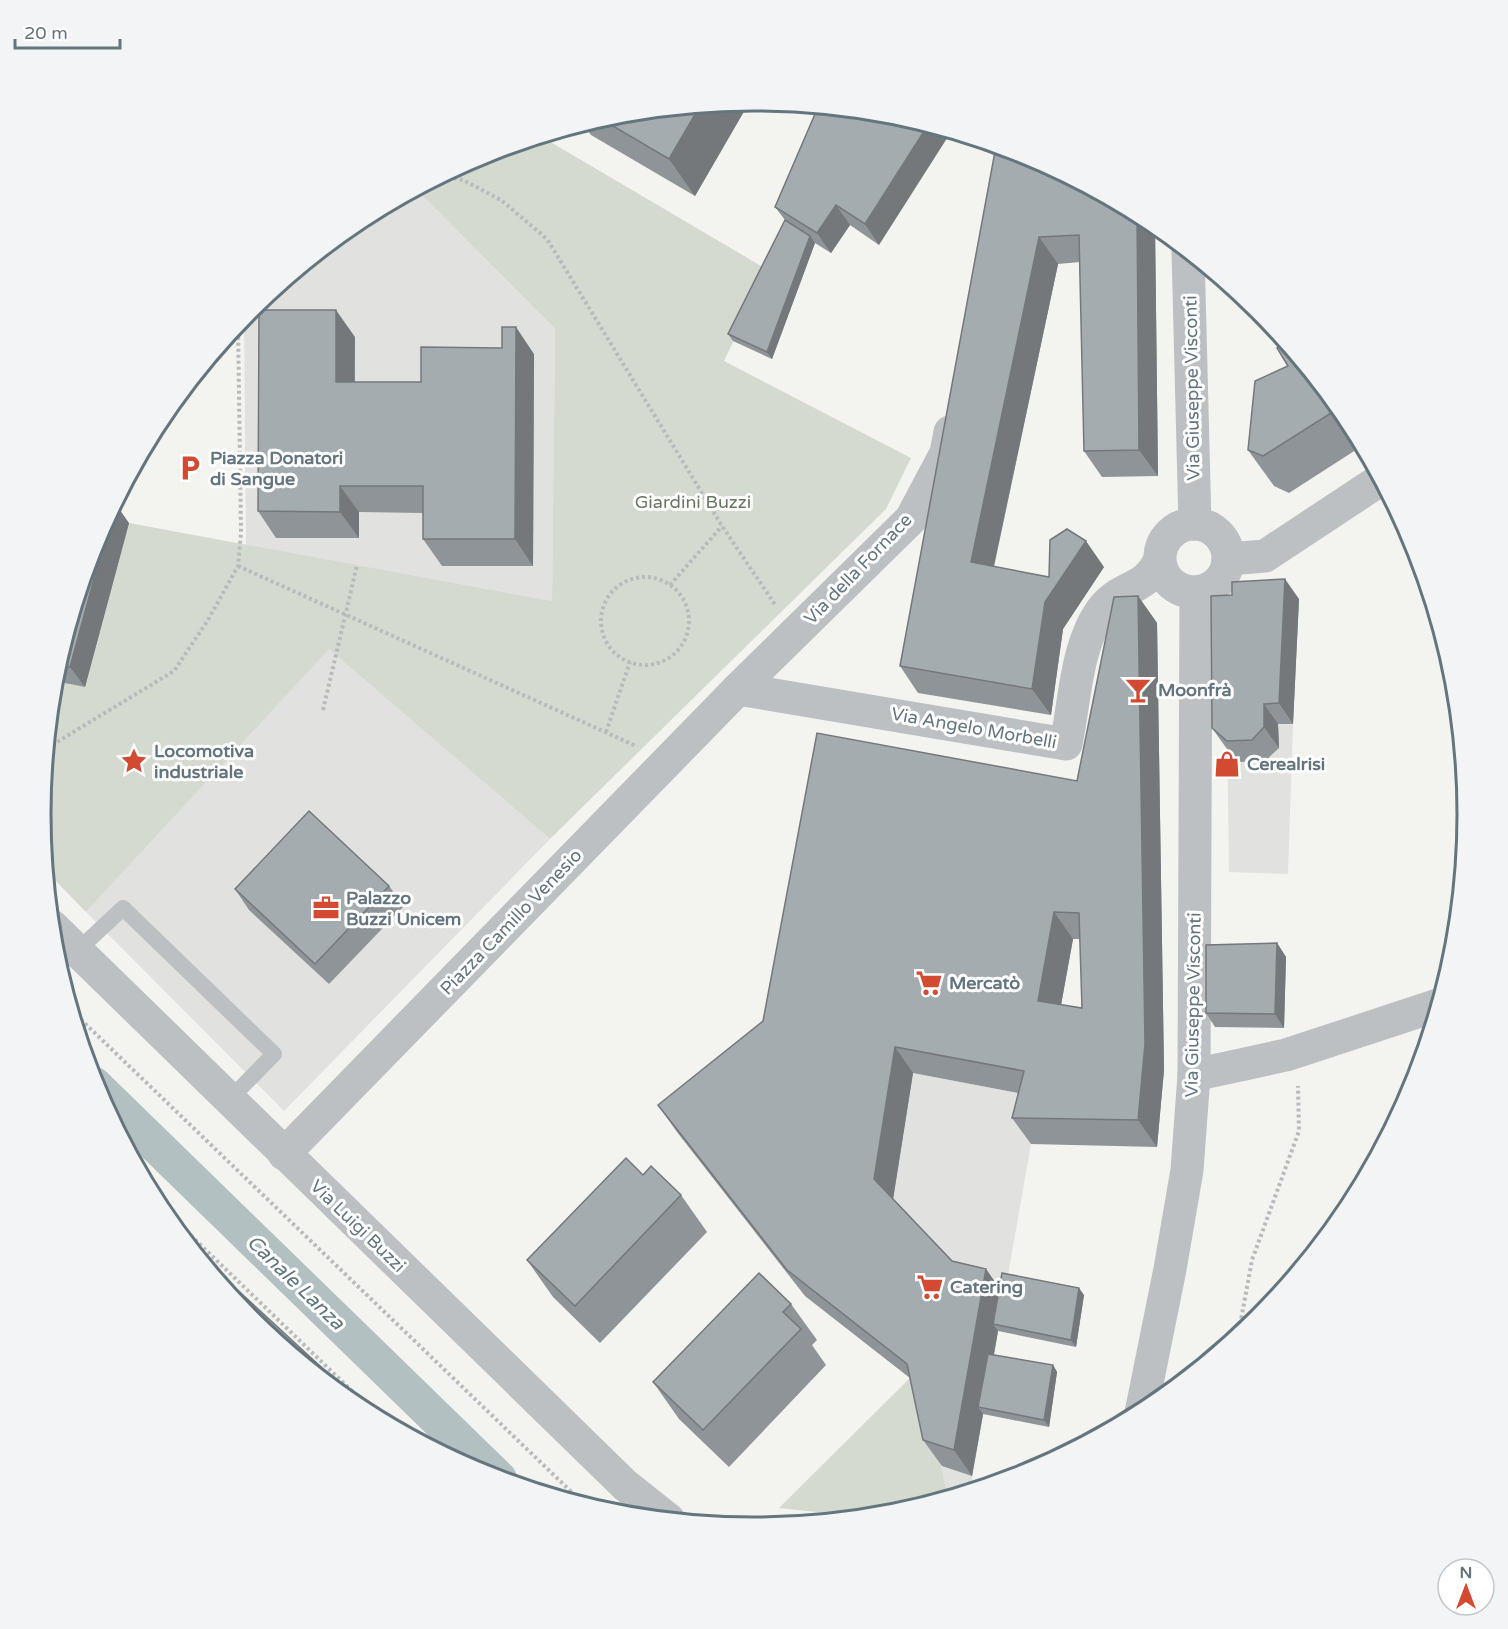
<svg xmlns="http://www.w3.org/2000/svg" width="1508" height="1629" font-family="'Varela Round',sans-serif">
  <rect width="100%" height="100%" fill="#f3f3f0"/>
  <g fill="#e1e2e0">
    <polygon points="417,190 555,329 552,601 246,545 244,316 250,310 358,221"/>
    <polygon points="329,648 550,839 284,1111 86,912"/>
    <polygon points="1293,724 1288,874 1229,872 1227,725"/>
    <polygon points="913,1073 1042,1098 1031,1144 970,1491 948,1498 925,1390 805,1296 677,1132 892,1205"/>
  </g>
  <g fill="#d5dad1">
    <polygon points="542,137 768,270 724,361 911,458 886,509 550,839 329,649 86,912 46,871 41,814 54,681 85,687 129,523 552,601 555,329 417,190 481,155"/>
    <polygon points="910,1378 925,1390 948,1498 893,1514 864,1517 779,1508"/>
  </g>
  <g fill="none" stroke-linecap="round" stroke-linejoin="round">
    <polyline stroke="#b3c0c2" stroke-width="36" points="94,1085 499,1479"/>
    <g stroke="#b8bbbc" stroke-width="4" stroke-dasharray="3 3" stroke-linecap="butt">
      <polyline points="442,176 463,180 501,200 547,239 722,526 776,606"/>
      <polyline points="238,566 636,746"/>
      <circle cx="645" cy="621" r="44"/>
      <polyline points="670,585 722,526"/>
      <polyline points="323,710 357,565"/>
      <polyline points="606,732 630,662"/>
      <polyline points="47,748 174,671 208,620 238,566 241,533 238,325"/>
      <polyline points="72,1011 586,1506"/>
      <polyline points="156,1202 384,1422"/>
      <polyline points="1238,1336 1252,1260 1299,1131 1298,1086"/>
    </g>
    <polyline stroke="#bcc0c3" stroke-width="16" points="77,951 123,908 274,1054 229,1100"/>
    <g stroke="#bcc0c3" stroke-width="33">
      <polyline points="1188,252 1195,524"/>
      <circle cx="1194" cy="558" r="34"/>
      <polyline points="1228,559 1265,556 1380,480"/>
      <path d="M 738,689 L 1066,744 C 1075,701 1076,642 1104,607 C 1121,586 1146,590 1159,561"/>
      <polyline points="52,926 625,1485 669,1520"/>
      <polyline points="1194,1075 1286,1055 1438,1005"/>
      <polyline points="284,1154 738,689 911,519 946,453 950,432"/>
      <polyline points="1141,1413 1170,1269 1187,1170 1194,1075 1196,592"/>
    </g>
  </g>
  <g fill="#8e9497" fill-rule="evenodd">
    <polygon points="750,101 695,196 591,135 583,124 615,115"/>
    <polygon points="818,107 879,245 850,225 831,253 815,243 772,359 733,341 728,334 785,220 775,207"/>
    <polygon points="996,146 1151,221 1155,225 1158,476 1102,477 1084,451 1080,262 1058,264 994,567 1049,577 1104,567 1063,629 1051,715 918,693 900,666"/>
    <polygon points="355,337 355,382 421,382 534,354 533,566 442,566 423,539 423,513 359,512 359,538 276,538 258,511"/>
    <polygon points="1285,342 1347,418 1362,446 1289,493 1274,486 1248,450 1288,366"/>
    <polygon points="129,523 85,687 54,681 54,675 95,541"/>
    <polygon points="1232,595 1299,599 1293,724 1278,724 1279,748 1266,760 1241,762 1227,749 1212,728"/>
    <path d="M 1138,596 L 1157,623 L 1164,1070 L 1157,1147 L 1031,1144 L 1012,1118 L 1018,1093 L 913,1073 L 893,1199 L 952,1261 L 986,1269 L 999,1288 L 1084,1295 L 1076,1347 L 998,1331 L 994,1355 L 1053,1365 L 1057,1372 L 1049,1427 L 983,1414 L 972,1476 L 942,1466 L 923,1440 L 910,1378 L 805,1296 L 677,1132 L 658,1105 L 1077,781 ZM 1073,939 L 1080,939 L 1082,1008 L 1061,1005 Z"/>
    <polygon points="389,886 404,906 329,984 249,910 235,889"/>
    <polygon points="1277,943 1286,957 1284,1028 1215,1027 1206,1013"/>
    <polygon points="643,1175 681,1195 707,1232 600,1343 553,1297 527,1260"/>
    <polygon points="791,1304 817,1340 812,1345 826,1365 729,1467 679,1419 653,1382"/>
    <polygon points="249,1319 321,1367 335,1387 334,1388"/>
  </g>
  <g fill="#74787b">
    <polygon points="750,101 695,196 669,159 700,106"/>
    <polygon points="928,125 951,132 879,245 865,224"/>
    <polygon points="836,205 850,225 831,253 817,233"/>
    <polygon points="1137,214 1151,221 1155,225 1158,476 1139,450"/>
    <polygon points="810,236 815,243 772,359 767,352"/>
    <polygon points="1039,237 1058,264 989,588 971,562"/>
    <polygon points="336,310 355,337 354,408 336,382"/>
    <polygon points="516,327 534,354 533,566 515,539"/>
    <polygon points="340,486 359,512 359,538 340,512"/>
    <polygon points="115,503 129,523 85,687 70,667"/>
    <polygon points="1086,541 1104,567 1063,629 1051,715 1032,689 1045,602"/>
    <polygon points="1285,579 1299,599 1293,724 1279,703"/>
    <polygon points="1138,596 1157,623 1164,1070 1157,1147 1138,1120"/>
    <polygon points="1264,704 1278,724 1279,748 1264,727"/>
    <polygon points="1054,912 1073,939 1057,1027 1038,1001"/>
    <polygon points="1277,943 1286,957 1284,1028 1275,1014"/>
    <polygon points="895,1047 913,1073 892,1206 874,1179"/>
    <polygon points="207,1258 221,1279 220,1283 206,1266"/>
    <polygon points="986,1269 1004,1295 993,1324 998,1331 984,1408 978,1407 983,1414 972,1476 954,1450"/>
    <polygon points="1079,1288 1084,1295 1076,1347 1071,1340"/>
    <polygon points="1053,1365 1057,1372 1049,1427 1044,1420"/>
  </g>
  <g fill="#a5acb0" stroke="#74787b" stroke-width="1.5" fill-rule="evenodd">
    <polygon points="700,106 669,159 601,119 615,115"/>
    <polygon points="818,107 894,115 928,125 865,224 836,205 817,233 775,207"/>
    <polygon points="996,146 1027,155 1137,214 1139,450 1084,451 1079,235 1039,237 971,562 1049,577 1050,540 1067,529 1086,541 1045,602 1032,689 900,666"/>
    <polygon points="785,220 810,236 767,352 728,334"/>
    <polygon points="259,310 336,310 336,382 421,382 421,347 502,348 502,327 516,327 515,539 423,539 423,486 340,486 340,512 258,511"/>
    <polygon points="1285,342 1339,408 1263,456 1248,450 1255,381 1288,366 1277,348"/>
    <polygon points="114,505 70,667 58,664 95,541"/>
    <polygon points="1285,579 1279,703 1264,704 1264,727 1252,740 1227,741 1212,728 1211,596 1232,595 1232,582"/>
    <path d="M 1138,596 L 1145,1044 L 1138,1120 L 1012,1118 L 1024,1071 L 895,1047 L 874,1179 L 952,1261 L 986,1269 L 954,1450 L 923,1440 L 907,1364 L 787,1270 L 658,1105 L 763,1021 L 817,733 L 1077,781 L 1114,597 ZM 1054,912 L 1079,913 L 1082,1008 L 1038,1001 Z"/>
    <polygon points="309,811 389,886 315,964 235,889"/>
    <polygon points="1277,943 1275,1014 1206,1013 1206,945"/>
    <polygon points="626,1158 643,1175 651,1166 681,1195 575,1306 527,1260"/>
    <polygon points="199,1258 207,1258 206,1266"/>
    <polygon points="759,1273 791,1304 783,1312 801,1329 703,1430 653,1382"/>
    <polygon points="1002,1273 1079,1288 1071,1340 993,1324"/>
    <polygon points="232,1285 321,1367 315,1373 249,1319 226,1291"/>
    <polygon points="988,1354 1053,1365 1044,1420 978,1407"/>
  </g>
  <defs>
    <g id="parking-bare" transform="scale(2.07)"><path d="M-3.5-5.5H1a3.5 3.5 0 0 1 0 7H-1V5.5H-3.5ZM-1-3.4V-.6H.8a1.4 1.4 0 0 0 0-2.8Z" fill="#d24a31" stroke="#fff" stroke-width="2.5" paint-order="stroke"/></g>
    <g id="bar-bare" transform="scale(2.07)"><path d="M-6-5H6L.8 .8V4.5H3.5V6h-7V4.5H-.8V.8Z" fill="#d24a31" stroke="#fff" stroke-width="2.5" paint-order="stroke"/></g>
    <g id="sight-bare" transform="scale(2.07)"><path d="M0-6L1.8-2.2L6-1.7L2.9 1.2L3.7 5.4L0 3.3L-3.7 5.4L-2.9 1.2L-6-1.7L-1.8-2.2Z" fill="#d24a31" stroke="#fff" stroke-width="2.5" paint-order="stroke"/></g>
    <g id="shop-bare" transform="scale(2.07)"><path d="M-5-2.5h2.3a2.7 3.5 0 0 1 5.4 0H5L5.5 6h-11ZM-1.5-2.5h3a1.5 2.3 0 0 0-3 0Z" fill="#d24a31" stroke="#fff" stroke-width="2.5" paint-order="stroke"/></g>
    <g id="office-bare" transform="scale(2.07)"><path d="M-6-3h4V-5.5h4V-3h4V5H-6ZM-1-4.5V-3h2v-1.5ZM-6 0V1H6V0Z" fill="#d24a31" stroke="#fff" stroke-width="2.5" paint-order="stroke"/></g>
    <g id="supermarket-bare" transform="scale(2.07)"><path d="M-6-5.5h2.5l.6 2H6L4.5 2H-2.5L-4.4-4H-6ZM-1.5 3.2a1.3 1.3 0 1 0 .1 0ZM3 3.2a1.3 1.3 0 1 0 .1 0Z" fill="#d24a31" stroke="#fff" stroke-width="2.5" paint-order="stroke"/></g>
  </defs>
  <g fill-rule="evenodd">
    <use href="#parking-bare" x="190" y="468"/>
    <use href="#bar-bare" x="1138" y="690"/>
    <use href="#sight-bare" x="134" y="761"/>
    <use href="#shop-bare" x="1227" y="764"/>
    <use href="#office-bare" x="326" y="908"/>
    <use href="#supermarket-bare" x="929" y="983"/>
    <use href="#supermarket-bare" x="930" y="1287"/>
  </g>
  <g text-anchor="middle" stroke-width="6" stroke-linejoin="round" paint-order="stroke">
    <g font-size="18" fill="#65757e" stroke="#fff">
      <text transform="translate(1192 388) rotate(-91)" y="6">Via Giuseppe Visconti</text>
      <text transform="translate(858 569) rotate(-46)" y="6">Via della Fornace</text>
      <text transform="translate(974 728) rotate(10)" y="6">Via Angelo Morbelli</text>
      <text transform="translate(511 922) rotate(-46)" y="6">Piazza Camillo Venesio</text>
      <text transform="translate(1193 1005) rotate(-89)" y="6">Via Giuseppe Visconti</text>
      <text transform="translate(358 1226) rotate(44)" y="6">Via Luigi Buzzi</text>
    </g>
    <g font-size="18" font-weight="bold" fill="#65757e" stroke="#fff" text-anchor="start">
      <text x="210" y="464">Piazza Donatori<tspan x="210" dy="21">di Sangue</tspan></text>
      <text x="1158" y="696">Moonfrà</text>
      <text x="154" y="757">Locomotiva<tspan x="154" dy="21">industriale</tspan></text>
      <text x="1247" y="770">Cerealrisi</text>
      <text x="346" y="904">Palazzo<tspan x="346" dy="21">Buzzi Unicem</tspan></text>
      <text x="949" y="989">Mercatò</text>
      <text x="950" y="1293">Catering</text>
    </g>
    <g font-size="18" fill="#687663" stroke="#fff">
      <text x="693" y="508">Giardini Buzzi</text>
    </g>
    <g font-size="20" font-style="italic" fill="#61777b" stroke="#fff">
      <text transform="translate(296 1282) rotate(44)" y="7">Canale Lanza</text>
    </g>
  </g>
  <path d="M0 0H1508V1629H0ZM51 814a703 703 0 1 1 1406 0a703 703 0 1 1-1406 0Z" fill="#f3f4f5" fill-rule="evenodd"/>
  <path fill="none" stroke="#65757e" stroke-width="3" d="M51 814a703 703 0 1 1 1406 0a703 703 0 1 1-1406 0Z"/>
  <g transform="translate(1466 1587)"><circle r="28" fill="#ffffff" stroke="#c1c8cb" stroke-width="1.5"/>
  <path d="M0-4.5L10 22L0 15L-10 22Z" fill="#d24a31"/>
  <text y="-9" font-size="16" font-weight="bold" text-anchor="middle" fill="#65757e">N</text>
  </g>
  <path d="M15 39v9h105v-9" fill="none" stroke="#65757e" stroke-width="3"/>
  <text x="24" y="39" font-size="18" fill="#65757e" stroke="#ffffff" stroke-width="4.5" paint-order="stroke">20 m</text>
</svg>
